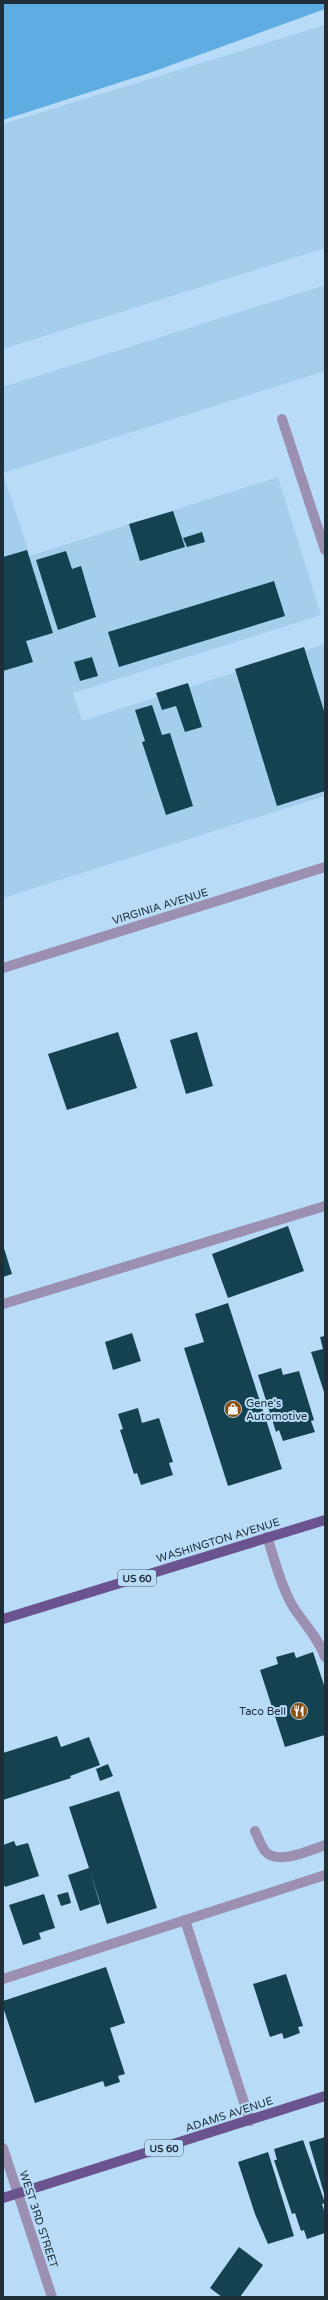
<svg xmlns="http://www.w3.org/2000/svg" width="328" height="2300" font-family="'Varela Round',sans-serif">
  <rect width="100%" height="100%" fill="#b8dcf7"/>
  <g fill="#a5ceed">
    <polygon points="325,25 325,248 3,349 3,124"/>
    <polygon points="325,285 325,371 3,473 30,556 278,477 321,615 73,693 82,721 325,644 325,796 3,898 3,387"/>
  </g>
  <polygon fill="#5face3" points="3,3 325,3 325,9 152,72 3,120"/>
  <g fill="#154250">
    <polygon points="173,511 185,547 140,561 129,524"/>
    <polygon points="202,532 205,542 187,547 183,538"/>
    <polygon points="27,550 53,633 26,641 33,662 3,671 3,557"/>
    <polygon points="66,551 72,569 81,566 96,617 58,630 36,560"/>
    <polygon points="274,581 285,616 119,667 108,632"/>
    <polygon points="304,647 325,714 325,791 277,806 235,669"/>
    <polygon points="92,657 98,676 80,681 74,662"/>
    <polygon points="188,683 202,727 185,732 176,706 162,710 156,693"/>
    <polygon points="152,705 162,735 170,733 193,806 166,815 142,742 145,741 135,710"/>
    <polygon points="118,1032 137,1088 67,1110 48,1054"/>
    <polygon points="197,1032 213,1086 186,1094 170,1040"/>
    <polygon points="288,1226 304,1271 228,1298 212,1254"/>
    <polygon points="3,1245 12,1274 3,1277"/>
    <polygon points="228,1303 282,1469 228,1486 184,1348 204,1342 195,1314"/>
    <polygon points="132,1333 141,1361 113,1370 105,1342"/>
    <polygon points="325,1336 325,1395 311,1352 323,1349 320,1337"/>
    <polygon points="281,1368 283,1375 299,1371 314,1420 311,1421 315,1432 283,1441 279,1430 276,1432 258,1375"/>
    <polygon points="138,1408 142,1423 159,1418 173,1462 169,1463 173,1475 141,1485 137,1473 134,1474 120,1430 123,1429 118,1414"/>
    <polygon points="294,1652 296,1658 313,1652 325,1688 325,1735 285,1747 260,1670 278,1664 276,1657"/>
    <polygon points="57,1736 61,1747 89,1737 100,1765 70,1776 71,1778 3,1800 3,1753"/>
    <polygon points="108,1764 113,1776 100,1781 96,1769"/>
    <polygon points="119,1791 157,1908 107,1924 90,1871 100,1904 80,1911 68,1875 89,1868 69,1807"/>
    <polygon points="14,1841 16,1846 28,1843 39,1876 5,1887 3,1882 3,1845"/>
    <polygon points="68,1892 71,1903 61,1906 57,1895"/>
    <polygon points="44,1894 55,1928 39,1933 41,1939 23,1945 9,1905"/>
    <polygon points="106,1967 125,2023 110,2028 125,2074 118,2076 120,2082 105,2087 103,2081 35,2103 3,2007 3,2001"/>
    <polygon points="286,1974 303,2026 298,2027 300,2033 284,2039 282,2033 270,2037 253,1984"/>
    <polygon points="325,2137 325,2197 309,2142"/>
    <polygon points="303,2140 325,2203 322,2204 325,2214 325,2233 307,2239 304,2230 301,2231 295,2213 292,2214 274,2160 277,2160 274,2149"/>
    <polygon points="268,2152 294,2236 268,2244 255,2214 238,2162"/>
    <polygon points="239,2247 263,2265 240,2297 222,2297 210,2288"/>
  </g>
  <g fill="none" stroke-linecap="round" stroke-linejoin="round">
    <g stroke="#9b90b1" stroke-width="10">
      <polyline points="282,419 325,550"/>
      <polyline points="3,968 325,867"/>
      <polyline points="3,1304 325,1206"/>
      <path d="M 267,1537 C 275,1560 280,1584 292,1605 C 303,1623 318,1637 325,1657"/>
      <path d="M 255,1831 C 258,1837 261,1846 265,1851 C 277,1866 310,1850 325,1845"/>
      <polyline points="185,1920 250,2121"/>
      <polyline points="3,1979 325,1875"/>
      <polyline points="3,2148 52,2297"/>
    </g>
    <g stroke="#6a538e" stroke-width="10">
      <polyline points="3,1619 325,1520"/>
      <polyline points="3,2198 325,2096"/>
    </g>
  </g>
  <defs>
    <g id="shop-disc" transform="scale(0.9)"><circle r="9.5" fill="#8c500f" stroke="#b8dcf7"/><path d="M-5-2.5h2.3a2.7 3.5 0 0 1 5.4 0H5L5.5 6h-11ZM-1.5-2.5h3a1.5 2.3 0 0 0-3 0Z" fill="#fff"/></g>
    <g id="restaurant-disc" transform="scale(0.9)"><circle r="9.5" fill="#8c500f" stroke="#b8dcf7"/><path d="M-5-6h1v4h1v-4h1v4h1v-4h1v5L-1.5 .5V6h-2V.5L-5-1ZM5-6V6H3V1.5H1.5Q1.5-4 5-6Z" fill="#fff"/></g>
  </defs>
  <g fill-rule="evenodd">
    <use href="#shop-disc" x="233" y="1409"/>
    <use href="#restaurant-disc" x="299" y="1711"/>
  </g>
  <g text-anchor="middle" stroke-width="4" stroke-linejoin="round" paint-order="stroke">
    <g fill="#b8dcf7" stroke="#4e6271" stroke-width="1">
      <rect x="118" y="1570" width="38" height="16" rx="3"/>
      <rect x="145" y="2140" width="38" height="16" rx="3"/>
    </g>
    <g font-size="10" font-weight="bold" fill="#202e38">
      <text x="137" y="1582">US 60</text>
      <text x="164" y="2152">US 60</text>
    </g>
    <g font-size="11" fill="#202e38" stroke="#b8dcf7">
      <text transform="translate(160 906) rotate(-17)" y="4">VIRGINIA AVENUE</text>
      <text transform="translate(218 1540) rotate(-17)" y="4">WASHINGTON AVENUE</text>
      <text transform="translate(229 2114) rotate(-18)" y="4">ADAMS AVENUE</text>
      <text transform="translate(39 2219) rotate(72)" y="4">WEST 3RD STREET</text>
    </g>
    <g font-size="11" fill="#202e38" stroke="#b8dcf7" text-anchor="start">
      <text x="246" y="1407">Gene's<tspan x="246" dy="13">Automotive</tspan></text>
      <text x="286" y="1715" text-anchor="end">Taco Bell</text>
    </g>
  </g>
  <rect width="328" height="2300" fill="none" stroke="#202e38" stroke-width="8"/>
</svg>
